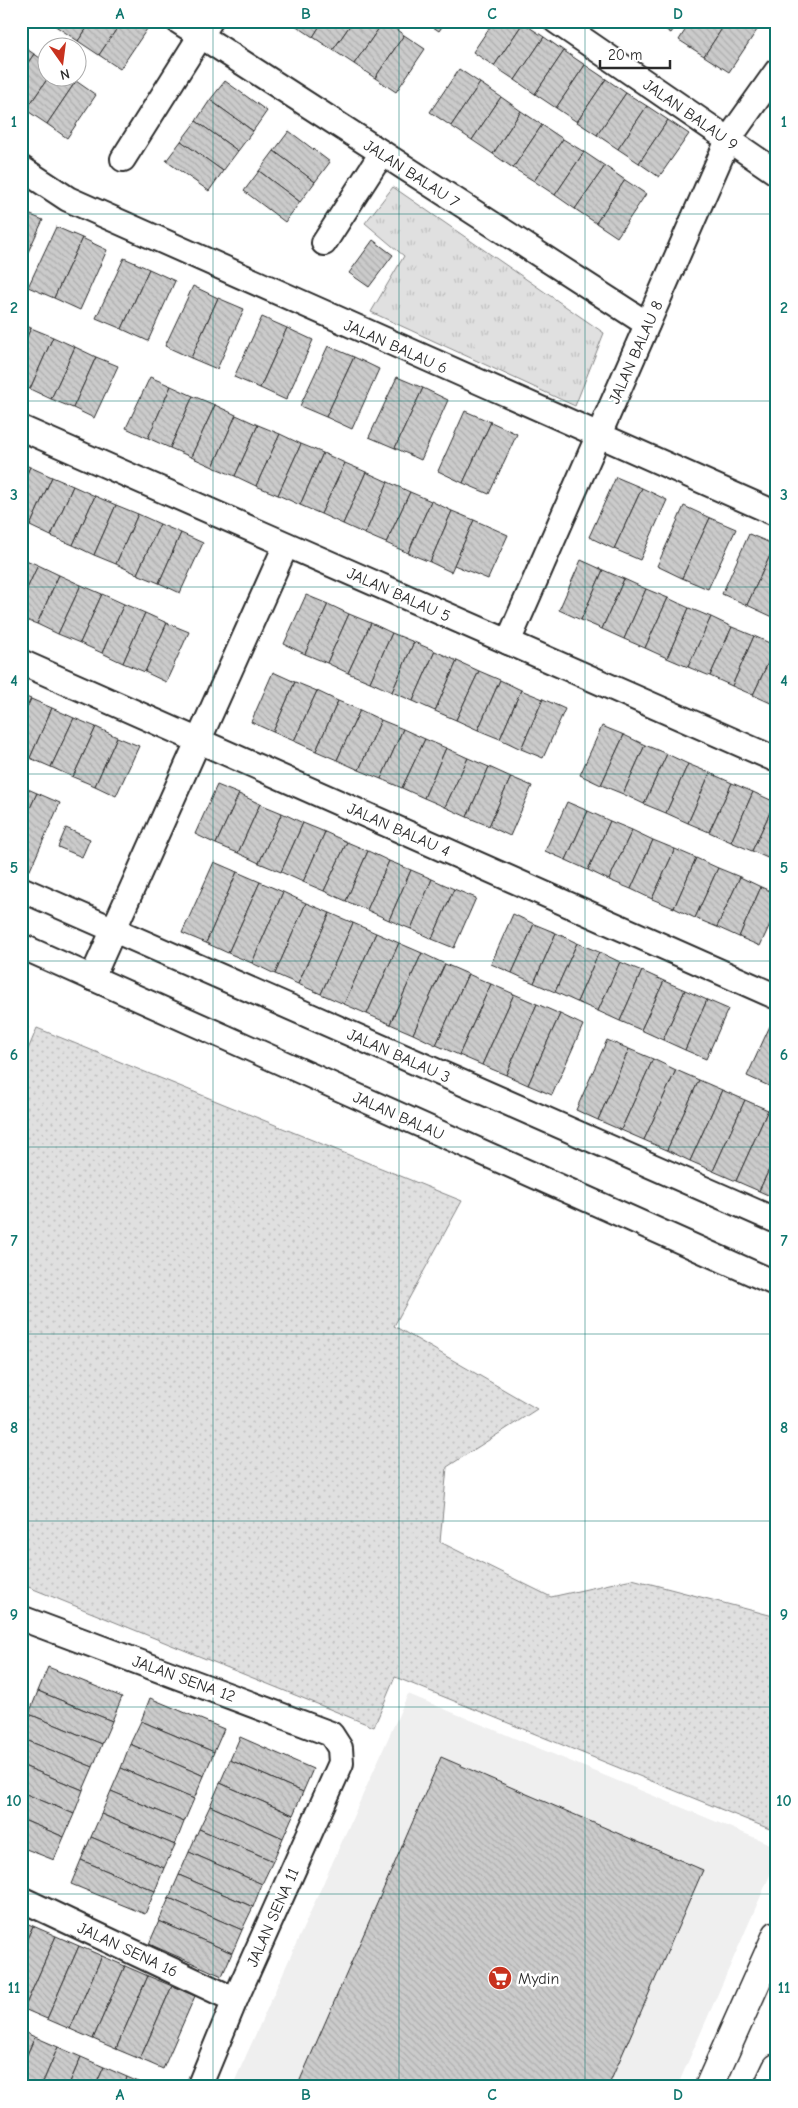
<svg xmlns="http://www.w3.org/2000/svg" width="798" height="2108" font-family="'Comic Neue',sans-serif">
  <defs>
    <pattern id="grass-dots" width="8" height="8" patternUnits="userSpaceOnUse" patternTransform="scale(1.25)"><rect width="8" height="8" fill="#e0e0e0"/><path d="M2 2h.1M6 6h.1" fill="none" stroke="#c0c0c0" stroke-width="1.8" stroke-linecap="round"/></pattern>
    <pattern id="park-tufts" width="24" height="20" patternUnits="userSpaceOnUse" patternTransform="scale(1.25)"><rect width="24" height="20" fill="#e0e0e0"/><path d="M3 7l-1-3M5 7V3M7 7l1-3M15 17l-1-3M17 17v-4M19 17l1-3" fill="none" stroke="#c0c0c0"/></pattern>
    <pattern id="building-back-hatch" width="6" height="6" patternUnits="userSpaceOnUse" patternTransform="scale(1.25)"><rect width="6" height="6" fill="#cbcbcb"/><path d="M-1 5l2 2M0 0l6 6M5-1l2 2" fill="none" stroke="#aeaeae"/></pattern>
  </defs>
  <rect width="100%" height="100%" fill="#fff"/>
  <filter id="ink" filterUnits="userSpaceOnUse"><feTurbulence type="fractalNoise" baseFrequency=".02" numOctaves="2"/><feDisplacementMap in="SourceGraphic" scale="10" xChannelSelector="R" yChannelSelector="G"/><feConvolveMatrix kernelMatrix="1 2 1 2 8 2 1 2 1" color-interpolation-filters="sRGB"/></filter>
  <g filter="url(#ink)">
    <polygon fill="#efefef" points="408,1694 777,1847 777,1859 677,2087 232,2087"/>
    <polygon fill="url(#grass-dots)" stroke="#868686" points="37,1028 462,1201 394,1326 537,1409 447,1467 440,1542 551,1597 632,1579 777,1617 777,1832 395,1677 374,1727 21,1584 21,1066"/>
    <polygon fill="url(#park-tufts)" stroke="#868686" points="393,187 604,333 575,406 371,312 404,256 365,223"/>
    <g fill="url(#building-back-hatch)" stroke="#2b2b2b">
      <polygon points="48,21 62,21 57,27"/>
      <polygon points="62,21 92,21 78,41 57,27"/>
      <polygon points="92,21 122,21 99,55 78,41"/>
      <polygon points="122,21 142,21 149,26 120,69 99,55"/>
      <polygon points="293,21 323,21 313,37 292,23"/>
      <polygon points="323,21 353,21 333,50 313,37"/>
      <polygon points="353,21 384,21 354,64 333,50"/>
      <polygon points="384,21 404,35 375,78 354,64"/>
      <polygon points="424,21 446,21 439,31"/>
      <polygon points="494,21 520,21 523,23 494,66 473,52"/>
      <polygon points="652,21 679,21 671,33"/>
      <polygon points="691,21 727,21 704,56 679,40"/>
      <polygon points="727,21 763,21 729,72 704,56"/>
      <polygon points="523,23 544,37 515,80 494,66"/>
      <polygon points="404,35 425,49 396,92 375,78"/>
      <polygon points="544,37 564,51 535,94 515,80"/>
      <polygon points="21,45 34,54 21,73"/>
      <polygon points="564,51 585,65 556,108 535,94"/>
      <polygon points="34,54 48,63 48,78 26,110 21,107 21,73"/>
      <polygon points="585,65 606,79 577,122 556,108"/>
      <polygon points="459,69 480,83 451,126 430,112"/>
      <polygon points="48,78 70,78 76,81 47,124 26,110"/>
      <polygon points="606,79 626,93 597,135 577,122"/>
      <polygon points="76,81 96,95 67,138 47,124"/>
      <polygon points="225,81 267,111 253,131 210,100"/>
      <polygon points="480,83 501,97 472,140 451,126"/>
      <polygon points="626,93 647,106 618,149 597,135"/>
      <polygon points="501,97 521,111 493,154 472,140"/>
      <polygon points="210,100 253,131 238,151 196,121"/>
      <polygon points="647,106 668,120 639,163 618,149"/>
      <polygon points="521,111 542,125 513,168 493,154"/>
      <polygon points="668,120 689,134 659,177 639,163"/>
      <polygon points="196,121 238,151 223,171 181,141"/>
      <polygon points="542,125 563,139 534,181 513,168"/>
      <polygon points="289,131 330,162 315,182 274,151"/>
      <polygon points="563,139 584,152 555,195 534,181"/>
      <polygon points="181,141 223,171 209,191 166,161"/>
      <polygon points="274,151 315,182 300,202 259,171"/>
      <polygon points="584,152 605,166 575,209 555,195"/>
      <polygon points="605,166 625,180 596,223 575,209"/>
      <polygon points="259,171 300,202 285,222 244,191"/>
      <polygon points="625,180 646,194 617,237 596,223"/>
      <polygon points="21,211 43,220 21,267"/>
      <polygon points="56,227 82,238 54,298 28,287"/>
      <polygon points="82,238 107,250 80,310 54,298"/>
      <polygon points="373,240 393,255 369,287 349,273"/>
      <polygon points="124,258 149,269 122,329 96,318"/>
      <polygon points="149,269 175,281 148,341 122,329"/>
      <polygon points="193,286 218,298 191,358 165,346"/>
      <polygon points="218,298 244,309 217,369 191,358"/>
      <polygon points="262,317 287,328 260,388 234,377"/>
      <polygon points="21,323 31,328 21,350"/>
      <polygon points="31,328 53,337 30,389 21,385 21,350"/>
      <polygon points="287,328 313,340 286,400 260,388"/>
      <polygon points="53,337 75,347 51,399 30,389"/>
      <polygon points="328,346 354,357 326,417 300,406"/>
      <polygon points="75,347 96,357 73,408 51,399"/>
      <polygon points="96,357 118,366 94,418 73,408"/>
      <polygon points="354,357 379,369 352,429 326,417"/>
      <polygon points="150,377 171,386 148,438 126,428"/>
      <polygon points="397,377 423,388 395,448 369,437"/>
      <polygon points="171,386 193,396 170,448 148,438"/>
      <polygon points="423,388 448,400 421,460 395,448"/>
      <polygon points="193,396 215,405 191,457 170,448"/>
      <polygon points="215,405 236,415 213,467 191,457"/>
      <polygon points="465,411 491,422 463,483 438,471"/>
      <polygon points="236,415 258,425 235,476 213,467"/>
      <polygon points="491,422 517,434 489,494 463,483"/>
      <polygon points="258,425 280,434 256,486 235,476"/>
      <polygon points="280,434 301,444 278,495 256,486"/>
      <polygon points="301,444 323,453 300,505 278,495"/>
      <polygon points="323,453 345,463 321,514 300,505"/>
      <polygon points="21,463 30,467 21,487"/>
      <polygon points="345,463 366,472 343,524 321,514"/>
      <polygon points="30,467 52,477 30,526 21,522 21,487"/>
      <polygon points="366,472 388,482 365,534 343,524"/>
      <polygon points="52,477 73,486 51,536 30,526"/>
      <polygon points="616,477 642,488 614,549 589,537"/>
      <polygon points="388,482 410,492 386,543 365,534"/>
      <polygon points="73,486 95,496 73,545 51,536"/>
      <polygon points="642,488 667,500 640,560 614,549"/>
      <polygon points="410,492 431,501 408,553 386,543"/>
      <polygon points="95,496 116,505 94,555 73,545"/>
      <polygon points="431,501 452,511 430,562 408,553"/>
      <polygon points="116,505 138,514 116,564 94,555"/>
      <polygon points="684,506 710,518 682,578 657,566"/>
      <polygon points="452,511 474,520 451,572 430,562"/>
      <polygon points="138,514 160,524 137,574 116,564"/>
      <polygon points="710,518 736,529 708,589 682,578"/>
      <polygon points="474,520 508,535 488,579 454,565"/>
      <polygon points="160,524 181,533 159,583 137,574"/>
      <polygon points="181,533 203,543 180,593 159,583"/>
      <polygon points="749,534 775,545 747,605 722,594"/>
      <polygon points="775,545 777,546 777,609 773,617 747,605"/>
      <polygon points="21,558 38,565 21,602"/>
      <polygon points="581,560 603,570 581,620 559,610"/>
      <polygon points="38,565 59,575 37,624 21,618 21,602"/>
      <polygon points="603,570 624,579 602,629 581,620"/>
      <polygon points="59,575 81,585 58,634 37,624"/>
      <polygon points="624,579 646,589 624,639 602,629"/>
      <polygon points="81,585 102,594 80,643 58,634"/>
      <polygon points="646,589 668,598 645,648 624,639"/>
      <polygon points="102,594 124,604 102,653 80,643"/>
      <polygon points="306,595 328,604 305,654 284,644"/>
      <polygon points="668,598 689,608 667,658 645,648"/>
      <polygon points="124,604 145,613 123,663 102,653"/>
      <polygon points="328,604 349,614 327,663 305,654"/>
      <polygon points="689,608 711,617 688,667 667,658"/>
      <polygon points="145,613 167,623 145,672 123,663"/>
      <polygon points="349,614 371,623 348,673 327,663"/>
      <polygon points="711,617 732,627 710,676 688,667"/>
      <polygon points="167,623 189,632 166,682 145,672"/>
      <polygon points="371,623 392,633 370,682 348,673"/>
      <polygon points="732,627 754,636 732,686 710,676"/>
      <polygon points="392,633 414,642 392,692 370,682"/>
      <polygon points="754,636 776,646 753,695 732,686"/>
      <polygon points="414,642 435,651 413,701 392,692"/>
      <polygon points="776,646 777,700 775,705 753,695"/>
      <polygon points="435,651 457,661 435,711 413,701"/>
      <polygon points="457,661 479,671 456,720 435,711"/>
      <polygon points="479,671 500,680 478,730 456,720"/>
      <polygon points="273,672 295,682 273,732 251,722"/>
      <polygon points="500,680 521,690 500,739 478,730"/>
      <polygon points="295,682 317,691 294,741 273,732"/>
      <polygon points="521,690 543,699 521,749 500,739"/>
      <polygon points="317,691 338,701 316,751 294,741"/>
      <polygon points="21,695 31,699 21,720"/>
      <polygon points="31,699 52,708 30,758 21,754 21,720"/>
      <polygon points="543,699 565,709 543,758 521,749"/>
      <polygon points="338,701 360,710 337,760 316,751"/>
      <polygon points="52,708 74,718 51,767 30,758"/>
      <polygon points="360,710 381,720 359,770 337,760"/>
      <polygon points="74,718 96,727 73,777 51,767"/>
      <polygon points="381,720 403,729 381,779 359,770"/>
      <polygon points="602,726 624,735 601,785 580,775"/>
      <polygon points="96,727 117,737 95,786 73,777"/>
      <polygon points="403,729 425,739 402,788 381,779"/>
      <polygon points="624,735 645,745 623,794 601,785"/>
      <polygon points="117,737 139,746 116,796 95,786"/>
      <polygon points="425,739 446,748 424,798 402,788"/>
      <polygon points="645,745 667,754 644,804 623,794"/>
      <polygon points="446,748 468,758 445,807 424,798"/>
      <polygon points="667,754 688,764 666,813 644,804"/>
      <polygon points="468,758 489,767 467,817 445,807"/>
      <polygon points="688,764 710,773 688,823 666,813"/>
      <polygon points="489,767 511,777 489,826 467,817"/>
      <polygon points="710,773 732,783 709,832 688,823"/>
      <polygon points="511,777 532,786 510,836 489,826"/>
      <polygon points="732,783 753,792 731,842 709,832"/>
      <polygon points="217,785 239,794 216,844 195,834"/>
      <polygon points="21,786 37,793 21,828"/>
      <polygon points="753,792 775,802 752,851 731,842"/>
      <polygon points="37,793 60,803 30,870 21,866 21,828"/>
      <polygon points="239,794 260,804 238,853 216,844"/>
      <polygon points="567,802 588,811 566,860 545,851"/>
      <polygon points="775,802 777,803 777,854 774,861 752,851"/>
      <polygon points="260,804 282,813 259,863 238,853"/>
      <polygon points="588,811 610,821 588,870 566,860"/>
      <polygon points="282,813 303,823 281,872 259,863"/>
      <polygon points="610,821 632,830 609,880 588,870"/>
      <polygon points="303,823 325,832 303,882 281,872"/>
      <polygon points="66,828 90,839 82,857 58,847"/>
      <polygon points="632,830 653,840 631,889 609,880"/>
      <polygon points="325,832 347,842 324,891 303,882"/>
      <polygon points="653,840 675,849 652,899 631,889"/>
      <polygon points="347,842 368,851 346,901 324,891"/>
      <polygon points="675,849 696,858 674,908 652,899"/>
      <polygon points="368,851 389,861 367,910 346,901"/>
      <polygon points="696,858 718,868 695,918 674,908"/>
      <polygon points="389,861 411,870 389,920 367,910"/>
      <polygon points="214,862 237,872 206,943 182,933"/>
      <polygon points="718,868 740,877 717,927 695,918"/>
      <polygon points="411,870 432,879 411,929 389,920"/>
      <polygon points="237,872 260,882 228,953 206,943"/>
      <polygon points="740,877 761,887 739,937 717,927"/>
      <polygon points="432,879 454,889 432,939 411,929"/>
      <polygon points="260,882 283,892 252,963 228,953"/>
      <polygon points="761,887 777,894 777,909 760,946 739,937"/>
      <polygon points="454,889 476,898 454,948 432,939"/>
      <polygon points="283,892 306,903 275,974 252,963"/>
      <polygon points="306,903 330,913 298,984 275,974"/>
      <polygon points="330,913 353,923 321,994 298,984"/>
      <polygon points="513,914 534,924 512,973 491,964"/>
      <polygon points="353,923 376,933 344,1004 321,994"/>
      <polygon points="534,924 556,933 534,983 512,973"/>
      <polygon points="376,933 399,943 367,1014 344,1004"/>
      <polygon points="556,933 577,943 555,992 534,983"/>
      <polygon points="399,943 422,953 390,1024 367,1014"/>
      <polygon points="577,943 599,952 577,1002 555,992"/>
      <polygon points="599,952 620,962 598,1011 577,1002"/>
      <polygon points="422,953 445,964 413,1034 390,1024"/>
      <polygon points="620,962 642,971 620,1021 598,1011"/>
      <polygon points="445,964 468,974 436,1045 413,1034"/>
      <polygon points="642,971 664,981 641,1030 620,1021"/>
      <polygon points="468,974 491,984 459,1055 436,1045"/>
      <polygon points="664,981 685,990 663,1040 641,1030"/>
      <polygon points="491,984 514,994 482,1065 459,1055"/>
      <polygon points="685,990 707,1000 685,1050 663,1040"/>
      <polygon points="514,994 537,1004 506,1075 482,1065"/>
      <polygon points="707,1000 728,1009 706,1059 685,1050"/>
      <polygon points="537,1004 560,1014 528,1085 506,1075"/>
      <polygon points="560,1014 583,1025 552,1095 528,1085"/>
      <polygon points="21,1024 28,1027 21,1040"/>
      <polygon points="770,1026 777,1030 777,1068 769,1086 747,1076"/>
      <polygon points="607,1040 629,1049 598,1120 576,1110"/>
      <polygon points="629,1049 653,1059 621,1130 598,1120"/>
      <polygon points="653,1059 676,1070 644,1140 621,1130"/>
      <polygon points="777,1068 777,1089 769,1086"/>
      <polygon points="676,1070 699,1080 667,1150 644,1140"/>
      <polygon points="699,1080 722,1090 690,1161 667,1150"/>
      <polygon points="722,1090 745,1100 713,1171 690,1161"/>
      <polygon points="745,1100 768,1110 736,1181 713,1171"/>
      <polygon points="768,1110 777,1114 777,1153 759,1191 736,1181"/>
      <polygon points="777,1153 777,1199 759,1191"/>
      <polygon points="48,1667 122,1697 112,1721 38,1691"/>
      <polygon points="38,1691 112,1721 102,1744 29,1714"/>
      <polygon points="150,1698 224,1729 214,1752 141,1721"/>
      <polygon points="29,1714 102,1744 93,1767 21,1738 21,1732"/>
      <polygon points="141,1721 214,1752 204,1776 130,1744"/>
      <polygon points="240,1737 313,1769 303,1792 230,1760"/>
      <polygon points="21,1738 93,1767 83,1790 21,1765"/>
      <polygon points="130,1744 204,1776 194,1799 121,1768"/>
      <polygon points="441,1757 703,1870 608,2087 297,2087"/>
      <polygon points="230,1760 303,1792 293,1815 220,1783"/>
      <polygon points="21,1765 83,1790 74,1814 21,1792"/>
      <polygon points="121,1768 194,1799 184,1822 111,1791"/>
      <polygon points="220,1783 293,1815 283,1838 210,1806"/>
      <polygon points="111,1791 184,1822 175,1845 101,1814"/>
      <polygon points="21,1792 74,1814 64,1837 21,1819"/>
      <polygon points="210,1806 283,1838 273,1861 199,1829"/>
      <polygon points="101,1814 175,1845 164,1868 91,1837"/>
      <polygon points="21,1819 64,1837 54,1860 21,1847"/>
      <polygon points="199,1829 273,1861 262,1884 189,1852"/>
      <polygon points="91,1837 164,1868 155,1891 81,1860"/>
      <polygon points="189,1852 262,1884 253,1907 179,1875"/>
      <polygon points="81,1860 155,1891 145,1914 71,1884"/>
      <polygon points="179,1875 253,1907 242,1930 169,1898"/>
      <polygon points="169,1898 242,1930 232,1953 159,1921"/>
      <polygon points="21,1921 33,1926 21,1952"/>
      <polygon points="159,1921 232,1953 222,1976 149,1944"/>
      <polygon points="33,1926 56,1936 24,2009 21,2008 21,1952"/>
      <polygon points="56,1936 79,1946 47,2019 24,2009"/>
      <polygon points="79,1946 102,1956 70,2029 47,2019"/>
      <polygon points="102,1956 125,1966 93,2039 70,2029"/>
      <polygon points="125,1966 148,1976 116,2049 93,2039"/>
      <polygon points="148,1976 172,1986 140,2059 116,2049"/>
      <polygon points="172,1986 195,1996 163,2069 140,2059"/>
      <polygon points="21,2031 35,2037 21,2068"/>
      <polygon points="35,2037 58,2047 41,2087 21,2087 21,2068"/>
      <polygon points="58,2047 81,2057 68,2087 41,2087"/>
      <polygon points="81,2057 104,2067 95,2087 68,2087"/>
      <polygon points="104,2067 127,2077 123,2087 95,2087"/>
      <polygon points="127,2077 150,2087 123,2087"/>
    </g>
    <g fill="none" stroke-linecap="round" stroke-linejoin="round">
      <g stroke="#2b2b2b" stroke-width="28">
        <g id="minor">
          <polyline points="178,21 647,324"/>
          <polyline points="556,21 777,173"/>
          <polyline points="123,159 210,21"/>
          <polyline points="21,168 68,199 777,514"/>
          <polyline points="324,243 382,153"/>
          <polyline points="21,428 777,760"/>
          <polyline points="508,642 728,140 777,71"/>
          <polyline points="21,662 777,997"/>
          <polyline points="21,889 777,1221"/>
          <polyline points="21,946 777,1284"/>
          <polyline points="92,978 286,545"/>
          <polyline points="21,1618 331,1734 340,1748 341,1763 235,2000 199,2087"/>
          <polyline points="21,1899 235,2000"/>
        </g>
      </g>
      <g stroke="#2b2b2b" stroke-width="31">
        <g id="secondary">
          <polyline points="709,2087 777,1935"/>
          <polyline points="768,2087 777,2068"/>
        </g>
      </g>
      <use href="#minor" stroke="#fff" stroke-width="24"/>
      <use href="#secondary" stroke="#fff" stroke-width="28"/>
    </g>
  </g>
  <path fill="none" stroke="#0f766e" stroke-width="1" stroke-opacity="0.55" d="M 213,21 L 213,2087M 399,21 L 399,2087M 585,21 L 585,2087M 21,214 L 777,214M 21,401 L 777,401M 21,587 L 777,587M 21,774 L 777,774M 21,961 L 777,961M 21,1147 L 777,1147M 21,1334 L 777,1334M 21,1521 L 777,1521M 21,1707 L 777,1707M 21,1894 L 777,1894"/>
  <defs>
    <g id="supermarket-disc" transform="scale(1.25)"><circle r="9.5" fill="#c8321e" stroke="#fff"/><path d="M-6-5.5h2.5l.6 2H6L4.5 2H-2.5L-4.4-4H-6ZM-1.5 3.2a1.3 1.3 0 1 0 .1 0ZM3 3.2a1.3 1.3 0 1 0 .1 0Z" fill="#fff"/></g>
  </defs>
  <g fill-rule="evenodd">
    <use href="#supermarket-disc" x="500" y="1978"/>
  </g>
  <g text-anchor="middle" stroke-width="5" stroke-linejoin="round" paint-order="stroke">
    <g font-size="16" fill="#2b2b2b" stroke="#fff">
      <text transform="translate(691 114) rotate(35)" y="6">JALAN BALAU 9</text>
      <text transform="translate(412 173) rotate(33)" y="6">JALAN BALAU 7</text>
      <text transform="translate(396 346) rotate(24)" y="6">JALAN BALAU 6</text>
      <text transform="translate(635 352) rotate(-66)" y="6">JALAN BALAU 8</text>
      <text transform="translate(399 594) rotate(24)" y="6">JALAN BALAU 5</text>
      <text transform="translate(399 829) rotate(24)" y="6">JALAN BALAU 4</text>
      <text transform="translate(399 1055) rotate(24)" y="6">JALAN BALAU 3</text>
      <text transform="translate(399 1115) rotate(24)" y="6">JALAN BALAU</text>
      <text transform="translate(184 1678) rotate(20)" y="6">JALAN SENA 12</text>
      <text transform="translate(272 1917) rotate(-66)" y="6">JALAN SENA 11</text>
      <text transform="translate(128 1949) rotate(25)" y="6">JALAN SENA 16</text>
    </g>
    <g font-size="16" fill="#2b2b2b" stroke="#fff" text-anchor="start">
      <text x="518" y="1984">Mydin</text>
    </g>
  </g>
  <rect width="798" height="2108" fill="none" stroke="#fff" stroke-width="55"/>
  <g transform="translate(62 62) rotate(166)"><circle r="24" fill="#ffffff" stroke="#aaaaaa"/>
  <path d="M0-4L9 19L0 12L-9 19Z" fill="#c8321e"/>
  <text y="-8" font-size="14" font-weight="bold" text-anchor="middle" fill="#2b2b2b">N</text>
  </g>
  <path d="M600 60v8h70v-8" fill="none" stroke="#2b2b2b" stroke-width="2.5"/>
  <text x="608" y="60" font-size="15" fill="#2b2b2b" stroke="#ffffff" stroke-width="4" paint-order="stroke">20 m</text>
  <rect x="28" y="28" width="742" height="2052" fill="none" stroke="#0f766e" stroke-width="2"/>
  <g font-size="16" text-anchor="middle" font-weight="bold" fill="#0f766e">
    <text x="120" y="19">A</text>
    <text x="306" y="19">B</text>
    <text x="492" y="19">C</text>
    <text x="678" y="19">D</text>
    <text x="14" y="127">1</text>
    <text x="784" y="127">1</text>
    <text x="14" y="313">2</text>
    <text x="784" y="313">2</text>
    <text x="14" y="500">3</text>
    <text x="784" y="500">3</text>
    <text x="14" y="686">4</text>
    <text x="784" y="686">4</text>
    <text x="14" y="873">5</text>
    <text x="784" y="873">5</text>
    <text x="14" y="1060">6</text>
    <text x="784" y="1060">6</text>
    <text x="14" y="1246">7</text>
    <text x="784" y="1246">7</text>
    <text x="14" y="1433">8</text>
    <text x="784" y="1433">8</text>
    <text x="14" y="1620">9</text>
    <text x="784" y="1620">9</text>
    <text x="14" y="1806">10</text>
    <text x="784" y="1806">10</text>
    <text x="14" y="1993">11</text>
    <text x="784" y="1993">11</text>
    <text x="120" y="2100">A</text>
    <text x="306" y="2100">B</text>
    <text x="492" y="2100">C</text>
    <text x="678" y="2100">D</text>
  </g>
</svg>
